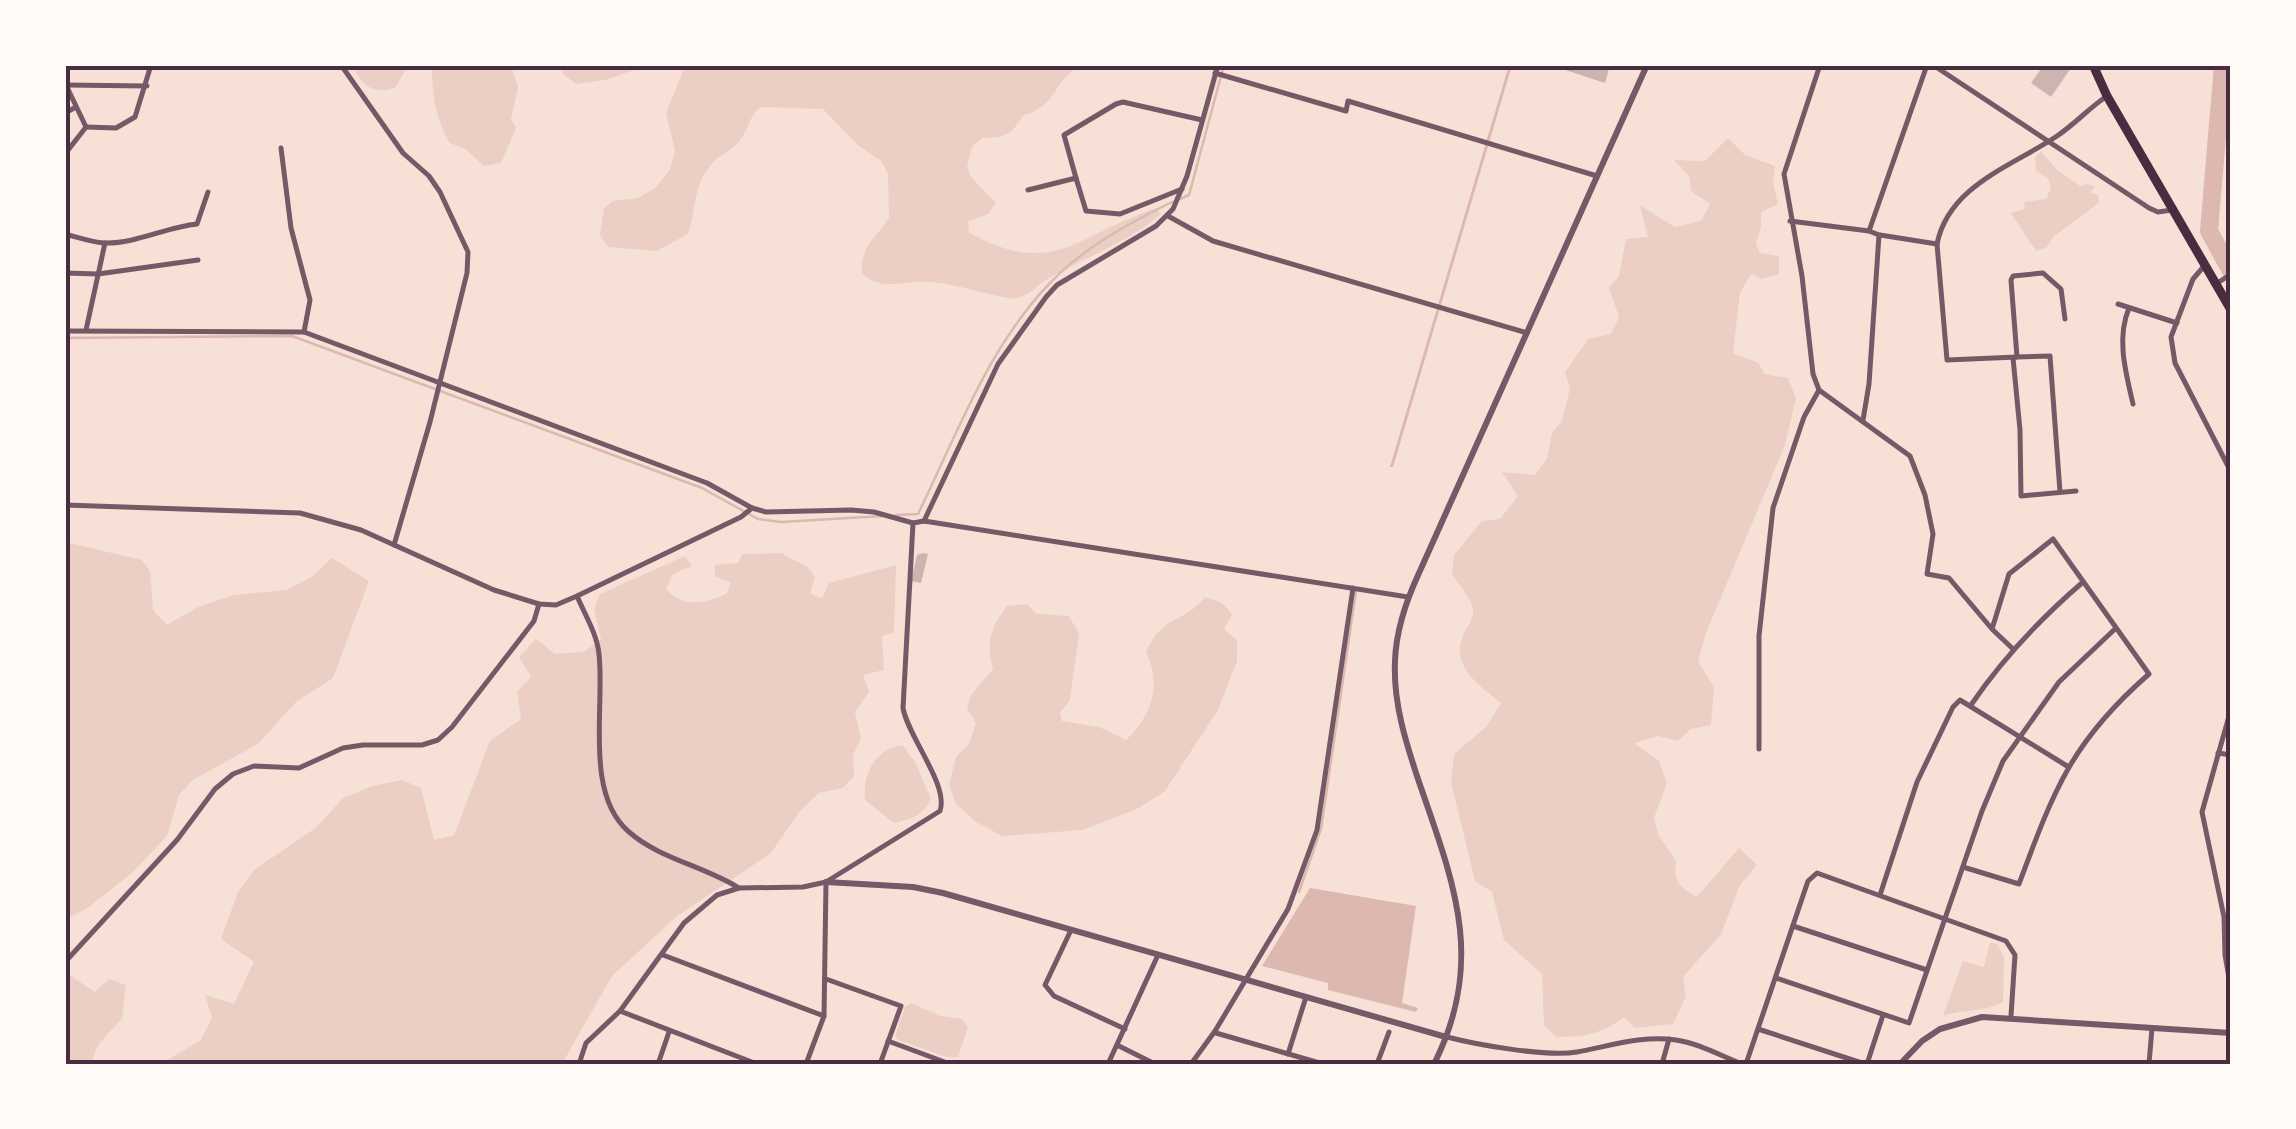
<svg xmlns="http://www.w3.org/2000/svg" width="2296" height="1129" font-family="Figtree,sans-serif">
  <rect width="100%" height="100%" fill="#f7e1d7"/>
  <g fill="#ebcfc5">
    <path d="M 353,65 L 408,65 L 396,87 C 376,96 360,86 353,65 Z"/>
    <path d="M 432,65 L 511,65 L 518,87 L 511,119 L 516,128 L 501,163 L 484,166 L 465,149 L 450,143 C 435,118 432,93 432,65 Z"/>
    <polygon points="563,65 649,65 605,80 576,84 563,74"/>
    <path d="M 682,65 L 1082,65 C 1053,78 1058,107 1024,115 L 1012,131 L 1000,137 L 982,138 L 972,147 L 967,166 L 971,177 L 996,203 L 988,214 L 968,222 L 969,233 C 1050,276 1071,241 1145,212 L 1156,208 L 1161,214 C 1129,242 1086,257 1049,278 C 1037,285 1030,295 1016,299 C 987,296 960,284 930,282 C 906,280 882,292 862,274 C 859,248 876,238 889,218 L 888,174 L 881,161 L 859,146 L 823,109 L 760,107 C 748,119 749,128 740,140 C 732,151 718,155 710,166 C 693,187 696,211 688,234 L 657,251 L 608,247 L 600,235 L 604,208 L 613,201 L 638,198 L 655,188 L 670,170 L 675,151 L 666,113 L 684,69 Z"/>
    <path d="M 1728,138 L 1745,155 L 1775,166 L 1773,183 L 1778,204 L 1761,212 L 1761,228 L 1756,243 L 1760,253 L 1779,256 L 1779,274 L 1762,279 L 1751,274 L 1740,293 L 1733,353 L 1759,363 L 1764,374 L 1788,378 L 1796,398 L 1785,445 L 1706,633 L 1698,661 L 1714,687 L 1711,725 L 1691,729 L 1678,741 L 1658,736 L 1634,743 L 1659,761 L 1667,783 L 1654,818 L 1658,834 L 1676,861 C 1673,881 1680,888 1697,897 L 1739,848 L 1757,865 L 1740,885 L 1721,934 L 1683,977 L 1686,996 L 1673,1024 L 1635,1028 L 1624,1017 C 1602,1034 1584,1037 1556,1037 L 1544,1025 L 1542,974 L 1504,940 L 1492,892 L 1475,881 L 1451,782 L 1454,754 L 1486,727 L 1501,703 C 1477,683 1448,665 1465,631 C 1469,624 1474,617 1473,609 C 1471,597 1458,584 1452,574 L 1454,555 L 1482,521 L 1500,519 L 1518,496 L 1502,472 L 1535,475 L 1547,459 L 1552,433 L 1562,421 L 1570,388 L 1565,372 L 1588,339 L 1611,334 L 1619,317 L 1609,288 L 1619,276 L 1626,239 L 1648,237 L 1640,205 L 1675,227 L 1701,221 L 1710,204 L 1691,191 L 1689,176 L 1674,160 L 1705,161 Z"/>
    <path d="M 2041,151 L 2056,169 L 2080,186 L 2088,184 L 2095,187 L 2090,193 L 2098,195 L 2099,203 L 2053,237 L 2047,247 L 2037,251 C 2032,247 2017,221 2010,213 L 2025,209 L 2024,202 L 2046,199 L 2051,188 L 2048,178 L 2036,171 L 2035,157 Z"/>
    <polygon points="65,542 142,560 150,571 153,610 167,625 198,607 234,595 287,590 313,576 332,558 369,581 333,678 296,702 258,744 193,780 179,795 167,836 132,873 86,909 69,917 65,934"/>
    <path d="M 781,553 L 808,567 L 815,577 L 810,593 L 822,599 L 829,583 L 896,565 L 894,633 L 882,636 L 884,670 L 863,675 L 869,692 L 855,712 L 861,739 L 853,755 L 854,776 L 843,788 L 819,793 L 800,811 L 771,853 L 676,917 L 612,976 L 562,1064 L 160,1064 L 200,1041 L 212,1018 L 205,995 L 234,1004 L 254,962 L 221,939 L 238,892 L 254,870 L 317,827 L 342,799 L 372,786 L 402,780 L 421,788 L 434,840 L 454,835 L 490,741 L 521,719 L 517,692 L 531,677 L 519,657 L 536,639 L 555,654 L 584,652 L 601,639 L 594,609 L 600,594 L 685,556 L 692,566 L 673,574 L 666,589 C 684,608 703,604 726,594 L 731,583 L 715,576 L 715,565 L 738,563 L 742,554 Z"/>
    <path d="M 1205,597 L 1222,603 L 1232,614 L 1224,629 L 1237,640 L 1237,661 L 1218,710 L 1165,791 L 1139,808 L 1083,830 L 1002,836 L 976,822 L 956,804 L 949,785 L 956,757 L 969,744 L 976,723 L 967,708 L 971,695 L 993,669 C 986,643 990,628 1007,606 L 1027,604 L 1037,614 L 1069,616 L 1079,634 L 1070,700 L 1060,713 L 1062,721 L 1099,727 L 1126,740 C 1152,715 1162,685 1146,652 C 1164,613 1182,625 1205,597 Z"/>
    <path d="M 903,745 L 916,764 L 931,799 C 923,816 911,819 894,823 L 865,800 C 862,774 876,748 903,745 Z"/>
    <path d="M 1990,942 L 1998,945 L 2004,957 L 2003,1002 C 1986,1012 1963,1009 1943,1016 L 1963,961 L 1984,967 Z"/>
    <polygon points="65,962 68,974 95,992 109,979 126,985 122,1018 99,1044 90,1064 65,1064"/>
    <polygon points="911,1003 940,1016 962,1019 968,1027 958,1057 947,1057 898,1040 895,1036 905,1007"/>
  </g>
  <g fill="#dcb8b0">
    <polygon points="1509,65 1512,65 1393,467 1390,467"/>
    <polygon points="1310,888 1416,906 1402,1003 1418,1008 1416,1012 1328,990 1328,983 1262,966"/>
  </g>
  <g fill="none" stroke-linecap="round" stroke-linejoin="round">
    <g stroke="#dcb8b0" stroke-width="2.5">
      <polyline points="1180,199 1189,195 1224,65"/>
      <polyline points="65,338 292,336 702,488 758,519 781,522 883,516"/>
      <path d="M 896,515 L 918,514 C 956,436 989,345 1051,282 C 1083,248 1131,222 1172,202"/>
      <polyline points="1299,892 1321,829 1356,591"/>
    </g>
    <polyline stroke="#dcb8b0" stroke-width="18" points="2223,65 2209,231 2231,271"/>
  </g>
  <g fill="#ccb4b1">
    <polygon points="1550,65 1610,65 1605,83"/>
    <polygon points="2044,65 2073,65 2051,97 2031,83"/>
    <polygon points="923,553 928,554 921,583 911,581 917,555"/>
  </g>
  <g fill="none" stroke-linecap="round" stroke-linejoin="round">
    <g stroke="#755966" stroke-width="5">
      <polyline points="341,65 403,153 429,176 440,192 468,252 467,273 430,422 394,545"/>
      <polyline points="1933,65 2149,208 2158,212 2172,210"/>
      <polyline points="1215,73 1346,111 1348,101 1597,176"/>
      <polyline points="65,85 147,86"/>
      <polyline points="66,85 86,127"/>
      <polyline points="65,113 76,107"/>
      <polyline points="86,127 116,128 135,117 151,65"/>
      <polyline points="281,148 291,228 310,300 304,332"/>
      <polyline points="65,154 86,127"/>
      <polyline points="1076,178 1064,135 1116,104 1123,102 1202,120"/>
      <polyline points="1028,190 1076,178 1086,211 1120,214 1182,189"/>
      <polyline points="1168,216 1213,241 1527,333"/>
      <polyline points="1790,221 1869,231 1927,65"/>
      <path d="M 65,234 C 77,237 91,242 104,243 C 136,244 166,227 197,224 L 208,192"/>
      <polyline points="1880,235 1937,244"/>
      <polyline points="2205,265 2193,279 2171,337 2175,363 2231,472"/>
      <polyline points="65,273 98,274 198,260"/>
      <polyline points="2216,284 2231,274"/>
      <polyline points="2118,304 2177,323"/>
      <path d="M 2129,308 C 2116,339 2126,373 2133,404"/>
      <polyline points="86,330 105,243"/>
      <polyline points="65,331 304,332 707,483 752,508 766,512 851,510 874,512 913,523 924,521 1408,597"/>
      <path d="M 2017,357 L 1947,360 L 1937,244 C 1949,185 2013,166 2057,136 C 2075,124 2089,108 2107,96"/>
      <polyline points="2013,358 2020,430 2021,496 2076,491"/>
      <path d="M 1819,390 L 1910,456 L 1925,495 L 1933,534 L 1927,574 L 1949,578 L 1992,629 L 2009,574 L 2053,539 L 2149,674 C 2071,742 2054,790 2019,884 L 1963,867"/>
      <polyline points="1863,420 1869,384 1879,235 1869,231"/>
      <polyline points="2060,492 2050,356 2017,357 2011,280 2013,276 2043,273 2061,289 2065,319"/>
      <polyline points="65,505 300,513 361,530 494,590 539,604 556,605 577,596 741,517 752,508"/>
      <polyline points="924,521 998,364 1046,297 1057,285 1156,226 1173,209 1187,176 1218,65"/>
      <path d="M 577,596 C 585,615 597,634 599,654 C 605,707 584,794 629,832 C 660,859 704,866 739,888"/>
      <polyline points="1993,630 2013,649"/>
      <path d="M 1971,705 C 2003,658 2040,619 2083,582"/>
      <polyline points="2231,709 2202,812 2224,917 2225,955 2231,989"/>
      <polyline points="1759,749 1759,636 1773,508 1804,417 1819,390 1813,374 1802,276 1784,174 1820,65"/>
      <polyline points="2218,753 2231,755"/>
      <polyline points="1880,895 1917,782 1953,707 1960,700 2067,766"/>
      <polyline points="1793,926 1927,970"/>
      <polyline points="1071,930 1045,985 1054,996 1125,1029"/>
      <polyline points="663,955 824,1016"/>
      <polyline points="65,962 177,840 215,789 233,774 254,766 299,768 343,748 363,745 422,745 438,740 452,727 534,621 539,604"/>
      <polyline points="1776,978 1909,1023 1982,811 2003,761 2059,682 2116,628"/>
      <polyline points="826,979 901,1006 880,1064"/>
      <polyline points="620,1011 757,1064"/>
      <polyline points="1758,1029 1865,1064"/>
      <polyline points="1216,1033 1323,1064"/>
      <path d="M 1447,1037 C 1478,1045 1546,1057 1577,1052 C 1610,1046 1642,1035 1676,1040 C 1698,1043 1721,1056 1742,1064"/>
      <polyline points="888,1041 950,1064"/>
      <polyline points="1117,1045 1155,1064"/>
      <polyline points="1288,1054 1306,997"/>
      <path d="M 579,1064 L 586,1043 L 620,1011 L 684,923 L 717,895 L 739,888 L 803,887 L 826,882 L 940,811 C 949,785 908,737 903,708 L 913,523"/>
      <polyline points="658,1064 669,1032"/>
      <polyline points="806,1064 824,1016 826,882"/>
      <polyline points="1108,1064 1158,955"/>
      <polyline points="1191,1064 1215,1031 1288,909 1317,830 1353,588"/>
      <polyline points="1377,1064 1389,1032"/>
      <polyline points="1662,1064 1669,1039"/>
      <polyline points="1746,1064 1808,881 1817,873 2006,941 2015,955 2011,1016"/>
      <polyline points="1867,1064 1883,1015"/>
      <polyline points="2149,1064 2152,1028"/>
    </g>
    <g stroke="#755966" stroke-width="6">
      <polyline points="826,882 913,887 943,893 1446,1037"/>
      <path d="M 1434,1064 C 1486,961 1454,883 1419,782 C 1406,743 1393,703 1395,661 C 1396,630 1406,601 1419,573 L 1647,65"/>
      <polyline points="1900,1064 1922,1041 1940,1029 1982,1017 2231,1033"/>
    </g>
    <polyline stroke="#4a2c40" stroke-width="9" points="2093,65 2107,96 2231,310"/>
  </g>
  <rect width="2296" height="1129" fill="none" stroke="#fffaf5" stroke-width="135"/>
  <rect x="68" y="68" width="2160" height="994" fill="none" stroke="#4a2c40" stroke-width="4"/>
</svg>
